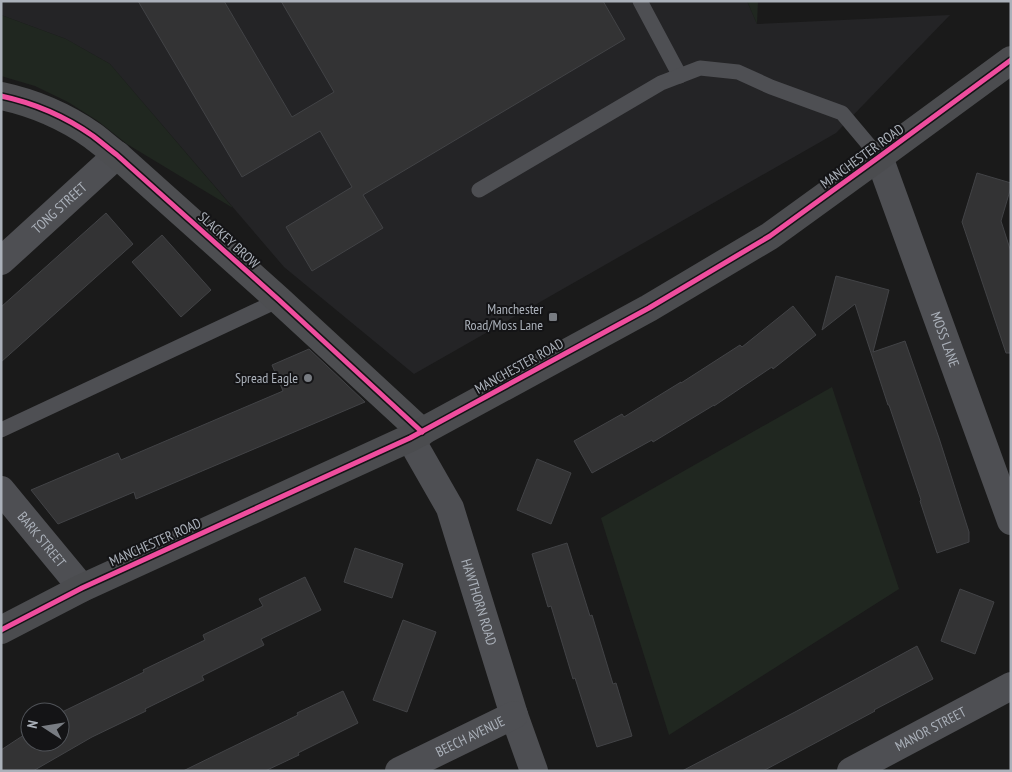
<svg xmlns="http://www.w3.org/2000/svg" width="1012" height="772" font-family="'PT Sans Narrow',sans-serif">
  <rect width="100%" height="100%" fill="#1a1a1a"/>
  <polygon fill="#242426" points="1,1 747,1 757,24 950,15 836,133 414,374 284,267 110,64 66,39 1,15"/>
  <g fill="#202720">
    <polygon points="747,1 758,1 757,24"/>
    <polygon points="1,15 66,39 110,64 233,208 127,144 98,121 68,102 35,86 1,76"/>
    <polygon points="832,387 899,589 669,735 601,518"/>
  </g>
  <g fill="#333334" stroke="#424346">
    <polygon points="138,1 224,1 292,117 334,92 281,1 603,1 625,39 363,195 383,228 312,271 286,227 352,187 320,131 242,177"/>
    <polygon points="977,173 1011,183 1011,187 1001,221 1011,252 1011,353 1006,353 962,222"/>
    <polygon points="106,213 133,244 1,362 1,307"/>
    <polygon points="162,235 211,290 181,317 132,262"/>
    <polygon points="836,276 889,290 873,352 905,341 939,438 969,532 969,542 937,553 920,501 921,500 889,405 888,405 855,304 822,330"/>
    <polygon points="793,306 816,335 773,369 772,367 714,406 714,405 653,442 652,440 592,473 574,441 622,414 624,417 681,382 681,383 740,345 742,347"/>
    <polygon points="309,349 365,402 136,499 134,492 58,524 31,490 118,453 121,460 283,391 272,365"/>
    <polygon points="537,459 571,473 551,524 517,510"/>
    <polygon points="567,543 590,616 592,615 613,684 616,683 632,736 597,747 575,678 573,679 551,606 548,607 532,554"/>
    <polygon points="355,548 403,564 392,598 344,582"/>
    <polygon points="305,577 321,610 261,639 264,645 202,676 204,680 145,709 146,711 92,737 33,771 1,771 1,750 30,731 30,742 60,742 60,713 144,672 143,670 205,640 203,635 263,606 259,599"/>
    <polygon points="960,589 994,602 975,654 941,641"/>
    <polygon points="403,620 436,632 407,712 373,700"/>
    <polygon points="917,646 933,679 874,710 875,711 763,771 682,771 795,712"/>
    <polygon points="343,691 358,723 298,753 299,755 265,771 183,771 298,715 297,713"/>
  </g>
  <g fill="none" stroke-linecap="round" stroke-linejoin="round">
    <g stroke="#4e4f53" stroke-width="15">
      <polyline points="640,1 680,76"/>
      <polyline points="479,190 661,83 700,68 738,72 771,87 842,113 879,157"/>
      <polyline points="1,430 279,300"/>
    </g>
    <g stroke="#4e4f53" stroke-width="28">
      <path id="s1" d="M 879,157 L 1011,521"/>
      <path id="s2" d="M 1,261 L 117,155"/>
      <path id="s3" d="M 410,438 L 450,508 L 514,715 L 534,771"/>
      <path id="s4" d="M 1,490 L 82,588"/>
      <path id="s5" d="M 399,771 L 514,715"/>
      <path id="s6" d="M 851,771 L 1011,686"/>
    </g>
    <path stroke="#4d4e51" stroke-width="28" d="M 1,96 C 34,103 66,117 93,136 C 101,142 109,149 117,155 L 279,300 L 422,432"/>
    <polyline stroke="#4b4c4f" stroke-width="28" points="1,630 82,588 410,438 649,308 770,236 879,157 1011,60"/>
    <g stroke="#141416" stroke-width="8">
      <g id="cycleway">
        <path d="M 1,96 C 34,103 66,117 93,136 C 101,142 109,149 117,155 L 279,300 L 422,432"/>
        <polyline points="1,630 82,588 410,438 649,308 770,236 879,157 1011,60"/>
      </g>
    </g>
    <use href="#cycleway" stroke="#ef4d9e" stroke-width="5"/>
  </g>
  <g fill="#787c82" stroke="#141416" stroke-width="2">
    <rect x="548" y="312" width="10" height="10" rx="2.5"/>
    <circle cx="308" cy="378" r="5"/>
  </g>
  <g text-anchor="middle" stroke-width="4" stroke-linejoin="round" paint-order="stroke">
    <g font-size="14" fill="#abb1ba" stroke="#141416">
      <text transform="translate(862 156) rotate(-36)" y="5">MANCHESTER ROAD</text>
      <text dy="5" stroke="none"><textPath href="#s2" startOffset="79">TONG STREET</textPath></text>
      <text transform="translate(229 240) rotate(42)" y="5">SLACKEY BROW</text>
      <text dy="5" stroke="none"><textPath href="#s1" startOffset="194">MOSS LANE</textPath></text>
      <text transform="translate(519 366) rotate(-29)" y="5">MANCHESTER ROAD</text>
      <text dy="5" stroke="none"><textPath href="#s4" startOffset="64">BARK STREET</textPath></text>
      <text transform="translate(155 542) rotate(-24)" y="5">MANCHESTER ROAD</text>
      <text dy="5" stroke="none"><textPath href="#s3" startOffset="179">HAWTHORN ROAD</textPath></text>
      <text dy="5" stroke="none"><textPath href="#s6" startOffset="90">MANOR STREET</textPath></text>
      <text dy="5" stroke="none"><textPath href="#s5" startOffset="79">BEECH AVENUE</textPath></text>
    </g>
    <g font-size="14" fill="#abb1ba" stroke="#141416" text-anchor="end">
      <text x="543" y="314">Manchester<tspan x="543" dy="16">Road/Moss Lane</tspan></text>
      <text x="298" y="383">Spread Eagle</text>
    </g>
  </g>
  <rect width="1012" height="772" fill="none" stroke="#abb1ba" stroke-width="5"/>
  <g transform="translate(45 727) rotate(282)"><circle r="24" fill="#141416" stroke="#505358"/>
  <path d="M0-4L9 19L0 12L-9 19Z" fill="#787c82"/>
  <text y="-8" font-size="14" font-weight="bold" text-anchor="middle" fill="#abb1ba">N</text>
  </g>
</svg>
